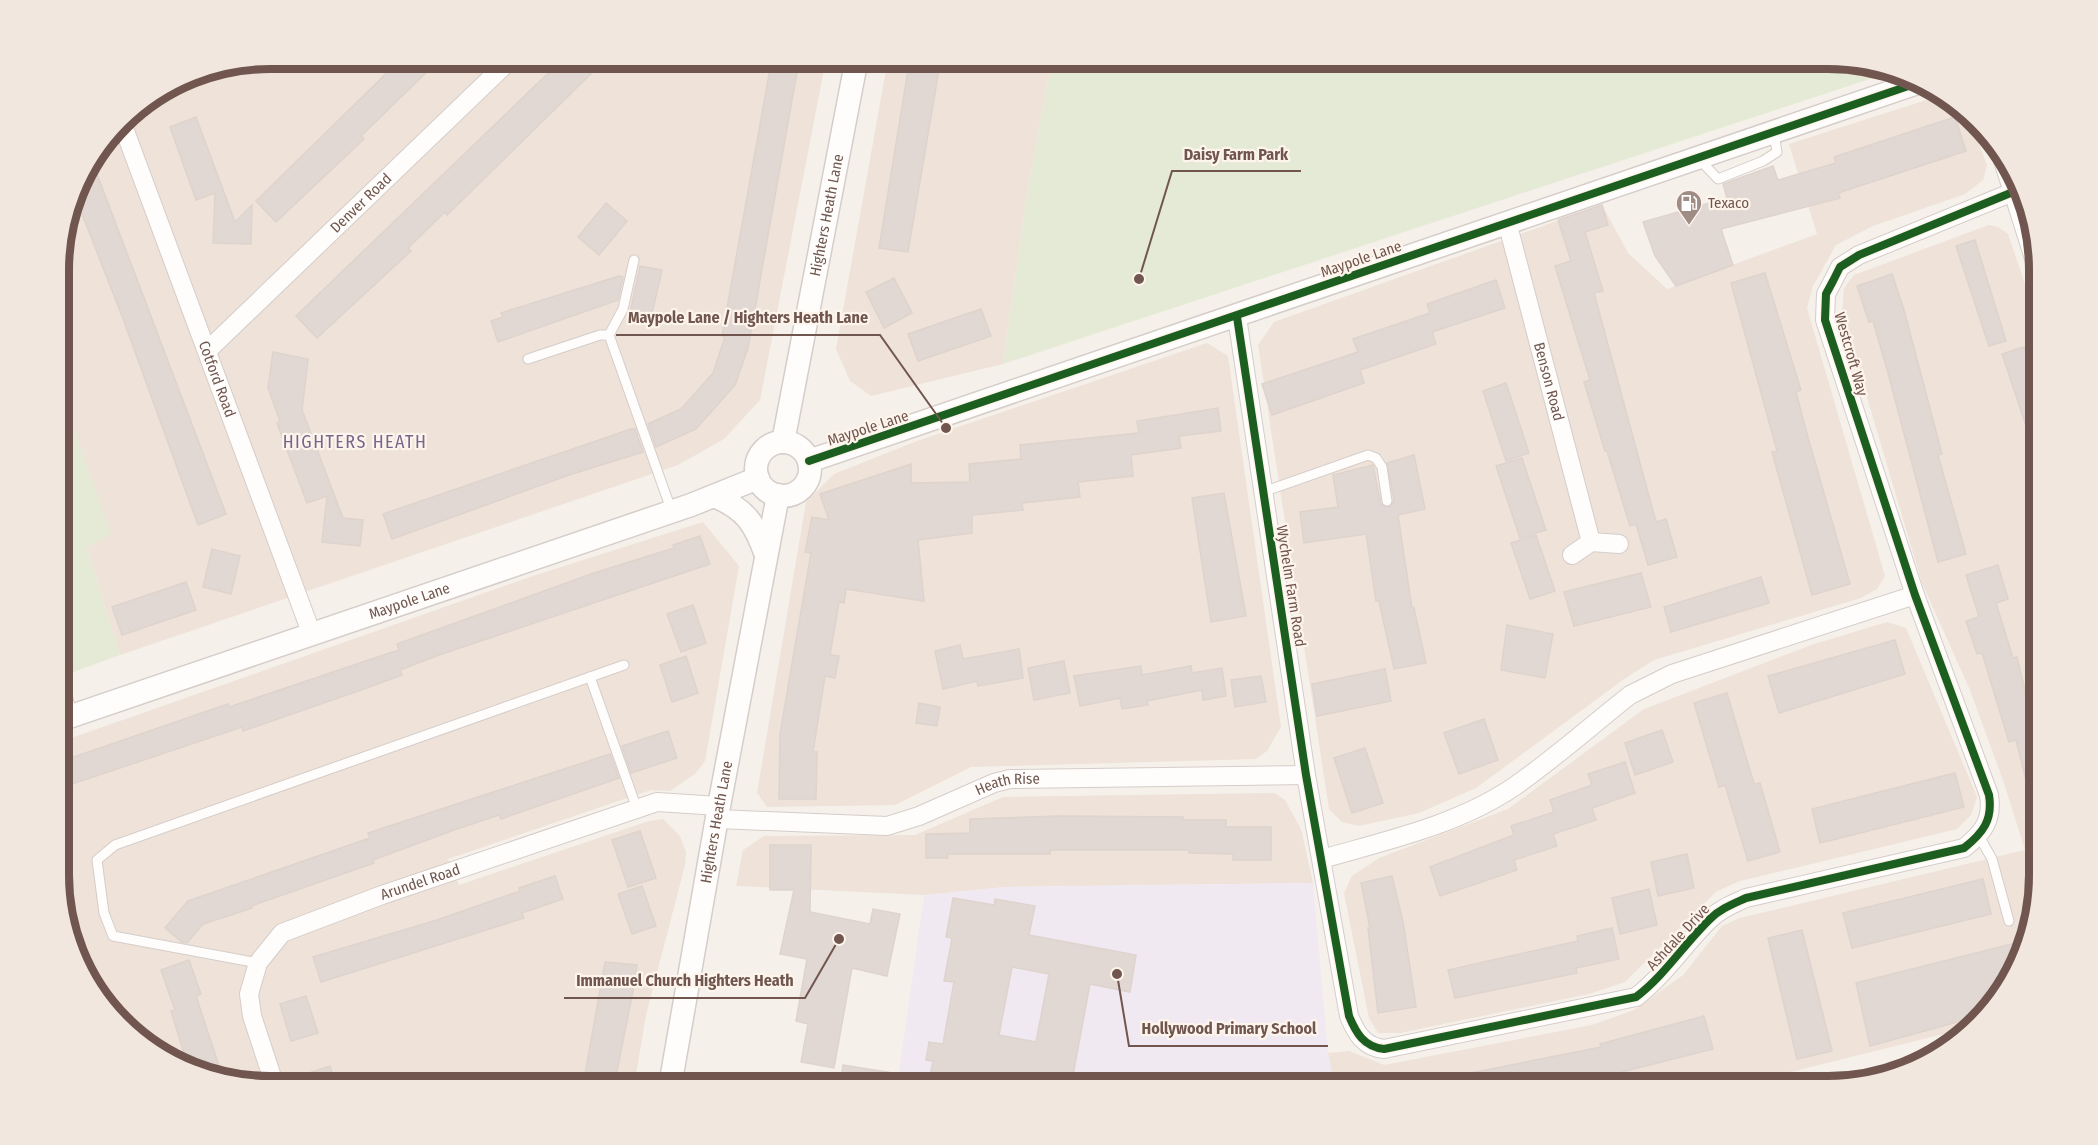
<svg xmlns="http://www.w3.org/2000/svg" width="2098" height="1145" font-family="'Fira Sans Condensed',sans-serif">
  <rect width="100%" height="100%" fill="#f6f0ea"/>
  <g fill="#eee2d9">
    <polygon points="270,58 826,59 760,400 724,439 678,465 120,655 87,548 110,533 59,387 59,256 81,176 130,111 190,75"/>
    <polygon points="888,59 1052,59 1027,194 1003,364 871,396 850,381 836,349"/>
    <polygon points="1939,96 1972,125 1987,165 1983,180 1965,194 1873,226 1836,245 1813,286 1807,308 1885,576 1877,589 1861,598 1654,660 1624,679 1476,788 1419,813 1359,826 1342,822 1329,809 1258,345 1274,322 1602,205 1628,253 1667,289 1817,234 1789,144"/>
    <polygon points="1989,225 1998,227 2008,234 2038,322 2039,875 2017,969 1964,1029 1733,1086 1334,1086 1328,1053 1349,1051 1384,1065 1592,1025 1634,1010 1683,975 1722,926 1740,918 2025,850 2004,783 1970,690 1922,583 1842,313 1844,288 1854,275"/>
    <polygon points="1207,343 1228,356 1281,727 1267,751 1256,759 971,767 895,805 767,807 757,793 806,502 834,474 917,441"/>
    <polygon points="703,522 739,566 705,761 695,774 670,791 651,790 448,859 459,885 649,821 663,819 680,836 686,852 685,865 646,1015 634,1086 270,1086 176,1064 102,1003 60,903 60,742 536,575"/>
    <polygon points="1887,622 1906,628 1977,797 1971,815 1957,829 1740,881 1717,891 1625,982 1589,994 1400,1033 1378,1033 1369,1018 1344,893 1352,876 1379,858 1508,809 1644,709 1811,645"/>
    <polygon points="1275,793 1285,800 1301,829 1313,883 1005,887 924,895 736,886 743,850 764,836 915,835 1003,797"/>
  </g>
  <polygon fill="#f1e9f1" points="1313,883 1328,1053 1334,1086 897,1086 924,895 1005,887"/>
  <g fill="#e5ead6">
    <polygon points="1828,59 1888,73 1003,364 1027,194 1052,59"/>
    <polygon points="59,387 111,533 87,548 120,655 60,677"/>
  </g>
  <g fill="#e2d8d3" stroke="#ded3cd" stroke-width="1.5" fill-rule="evenodd">
    <polygon points="402,58 441,58 361,136 364,139 276,222 256,201"/>
    <polygon points="564,58 607,58 447,215 445,212 408,248 411,251 317,338 296,316"/>
    <polygon points="772,58 799,61 748,348 735,385 696,429 656,447 648,424 681,409 713,373 725,337 722,336"/>
    <polygon points="910,58 941,58 908,252 879,248"/>
    <polygon points="196,117 235,222 252,205 251,244 213,243 215,193 196,200 170,127"/>
    <polygon points="1955,117 1966,151 1838,193 1840,198 1721,229 1733,265 1676,286 1655,256 1643,222 1727,198 1723,184 1773,166 1778,180 1836,163 1834,157"/>
    <polygon points="92,161 226,514 198,525 122,316 75,196 81,176"/>
    <polygon points="606,203 627,221 599,255 578,237"/>
    <polygon points="1602,205 1608,225 1585,232 1603,291 1594,293 1656,522 1666,519 1677,557 1648,565 1636,524 1630,526 1607,451 1605,451 1584,382 1590,380 1555,266 1571,261 1558,220"/>
    <polygon points="1975,240 2006,341 1989,346 1956,246"/>
    <polygon points="640,266 662,270 650,322 629,318"/>
    <polygon points="1765,273 1801,390 1796,392 1807,434 1850,584 1812,595 1772,452 1777,451 1731,283"/>
    <polygon points="1892,274 1904,310 1942,454 1938,455 1966,554 1938,562 1888,373 1873,321 1869,322 1857,286"/>
    <polygon points="619,276 623,277 618,300 498,342 491,321 503,317 501,313"/>
    <polygon points="894,278 912,313 884,328 866,292"/>
    <polygon points="1496,280 1505,308 1432,332 1436,344 1360,370 1364,383 1272,415 1262,384 1358,352 1353,339 1430,313 1427,304"/>
    <polygon points="981,309 991,336 918,361 908,334"/>
    <polygon points="2024,347 2038,390 2038,452 2035,453 2002,354"/>
    <polygon points="273,352 308,359 302,410 343,518 363,520 360,546 322,542 327,496 307,503 277,423 280,421 268,388"/>
    <polygon points="1506,383 1529,453 1506,461 1483,391"/>
    <polygon points="1218,408 1221,431 1179,436 1181,448 1131,455 1133,476 1078,482 1080,497 1022,503 1023,510 972,515 972,533 918,540 924,601 846,589 844,603 839,602 830,655 839,656 835,678 825,676 813,752 817,752 816,799 779,799 780,734 811,553 805,552 812,517 829,520 820,494 911,464 911,483 970,482 969,464 1021,459 1020,445 1139,433 1137,421"/>
    <polygon points="631,429 635,429 643,452 569,475 392,539 383,514"/>
    <polygon points="1414,455 1425,509 1398,515 1412,608 1414,608 1426,663 1394,669 1379,601 1376,601 1366,534 1304,543 1300,512 1338,507 1333,475 1373,465 1381,505 1391,507 1394,500 1387,463"/>
    <polygon points="1522,458 1546,530 1520,538 1496,466"/>
    <polygon points="1224,493 1246,616 1211,622 1192,498"/>
    <polygon points="1536,535 1555,591 1530,599 1511,543"/>
    <polygon points="700,536 710,564 439,655 400,670 402,675 361,690 243,731 242,727 72,784 65,760 228,704 229,707 357,664 399,650 397,644 594,573 674,548 673,545"/>
    <polygon points="212,549 240,556 231,594 203,587"/>
    <polygon points="1998,565 2008,599 1996,603 2013,658 2017,657 2027,699 2032,698 2039,725 2039,807 2033,808 2016,740 2009,742 1982,653 1977,654 1966,621 1979,617 1966,575"/>
    <polygon points="1641,573 1651,607 1574,626 1564,592"/>
    <polygon points="1761,577 1769,603 1671,632 1664,607"/>
    <polygon points="186,582 196,610 122,635 112,607"/>
    <polygon points="693,605 706,643 681,652 667,614"/>
    <polygon points="1507,625 1553,634 1545,678 1501,670"/>
    <polygon points="1895,640 1905,674 1779,713 1768,676"/>
    <polygon points="960,645 963,659 1019,649 1023,678 978,686 977,681 943,689 935,651"/>
    <polygon points="686,656 698,693 672,702 660,665"/>
    <polygon points="1064,661 1070,693 1034,700 1028,668"/>
    <polygon points="1141,666 1142,675 1191,666 1192,673 1222,668 1226,696 1203,700 1202,690 1147,701 1148,705 1122,709 1120,698 1080,706 1074,676"/>
    <polygon points="1385,669 1391,701 1317,716 1312,684"/>
    <polygon points="1261,676 1266,702 1235,707 1231,680"/>
    <polygon points="1727,693 1754,784 1760,783 1780,852 1748,861 1725,785 1719,787 1694,703"/>
    <polygon points="919,703 940,707 937,726 916,723"/>
    <polygon points="1484,719 1498,760 1459,774 1444,733"/>
    <polygon points="1662,730 1673,762 1635,775 1625,743"/>
    <polygon points="668,731 677,758 631,773 622,746"/>
    <polygon points="1365,748 1383,803 1352,813 1334,758"/>
    <polygon points="610,754 619,778 501,819 499,815 454,830 373,860 374,863 251,906 252,908 203,924 187,943 182,942 165,928 188,901 370,838 368,833"/>
    <polygon points="1625,762 1635,793 1592,808 1596,820 1553,834 1557,846 1514,860 1517,870 1440,896 1430,867 1514,835 1511,826 1554,812 1550,800 1592,785 1588,774"/>
    <polygon points="1955,773 1964,807 1820,843 1812,809"/>
    <polygon points="1059,816 1183,817 1183,820 1226,820 1226,827 1271,827 1271,860 1233,860 1233,854 1189,853 1189,850 1050,850 1050,854 947,854 948,858 926,858 926,834 970,833 970,819"/>
    <polygon points="640,831 656,878 628,887 612,840"/>
    <polygon points="770,845 811,845 810,912 870,924 873,909 900,914 887,976 852,968 834,1068 801,1062 808,1024 796,1021 807,959 780,954 794,890 770,890"/>
    <polygon points="1687,854 1694,888 1658,896 1651,862"/>
    <polygon points="555,876 563,899 522,913 524,918 321,982 313,957 437,920 520,891 519,888"/>
    <polygon points="1392,876 1403,922 1416,1007 1378,1013 1368,928 1370,928 1361,883"/>
    <polygon points="1983,879 1991,914 1852,948 1843,913"/>
    <polygon points="642,886 656,926 632,934 618,894"/>
    <polygon points="1649,889 1657,925 1620,934 1612,898"/>
    <path d="M 953,898 L 994,905 L 995,899 L 1035,906 L 1029,935 L 1136,955 L 1130,992 L 1090,984 L 1071,1086 L 941,1086 L 943,1079 L 930,1076 L 933,1061 L 926,1060 L 929,1042 L 943,1044 L 954,982 L 944,981 L 952,938 L 946,937 ZM 1012,967 L 1049,974 L 1036,1042 L 999,1035 Z"/>
    <polygon points="1612,928 1619,959 1576,968 1577,973 1455,998 1448,970 1578,941 1577,936"/>
    <polygon points="1802,930 1832,1051 1797,1059 1768,938"/>
    <polygon points="2024,941 2017,969 1975,1017 1870,1046 1856,983"/>
    <polygon points="189,960 201,994 196,996 222,1075 189,1067 182,1047 171,1011 175,1010 161,970"/>
    <polygon points="605,962 637,965 634,986 614,1086 583,1086"/>
    <polygon points="306,996 318,1033 291,1041 280,1004"/>
    <polygon points="1704,1016 1713,1049 1566,1086 1451,1086 1450,1077 1601,1047 1600,1044"/>
    <polygon points="843,1065 911,1076 910,1086 840,1086"/>
    <polygon points="330,1066 336,1086 286,1086 285,1081"/>
  </g>
  <g fill="none" stroke-linecap="round" stroke-linejoin="round">
    <g stroke="#d5cdc9" stroke-width="11">
      <g id="service">
        <polyline points="1698,158 1718,179 1763,161 1777,152 1774,134"/>
        <polyline points="609,335 672,512"/>
        <polyline points="528,359 600,335 609,335 623,309 634,260"/>
        <polyline points="1263,492 1368,455 1376,458 1382,467 1387,501"/>
        <polyline points="60,673 73,715"/>
        <polyline points="590,677 637,809"/>
        <polyline points="1979,836 1992,859 2009,921"/>
        <polyline points="258,963 113,936 104,913 97,860 115,845 624,665"/>
      </g>
    </g>
    <g stroke="#d5cdc9" stroke-width="20">
      <g id="minor">
        <path id="s1" d="M 122,123 L 312,635"/>
        <polyline points="1999,148 2038,271"/>
        <path id="s2" d="M 1507,222 L 1591,542"/>
        <path d="M 1237,317 L 1306,775 L 1349,1016 C 1356,1033 1364,1047 1384,1049 L 1636,997 C 1665,975 1684,944 1710,919 C 1720,909 1733,904 1746,898 L 1964,848 C 1983,833 1993,820 1989,795 L 1915,595 L 1825,320 L 1826,294 L 1833,281 L 1840,267 L 1859,255 L 2013,192"/>
        <path id="s3" d="M 208,350 L 512,58"/>
        <polyline points="1572,555 1591,542 1619,544"/>
        <path id="s4" d="M 718,819 L 887,826 L 919,816 L 994,783 L 1010,779 L 1306,775"/>
        <path d="M 1322,859 C 1388,840 1458,825 1515,786 C 1555,758 1592,725 1630,695 L 1672,674 L 1915,595"/>
        <path id="s5" d="M 275,1086 L 252,1016 L 249,994 L 258,963 L 282,933 L 382,895 L 657,802 L 719,806"/>
      </g>
    </g>
    <g stroke="#d5cdc9" stroke-width="25">
      <g id="tertiary">
        <path id="s6" d="M 783,442 L 857,58"/>
        <circle cx="783" cy="469" r="27"/>
        <polyline points="809,461 1923,81"/>
        <path d="M 714,496 C 746,509 755,524 766,555"/>
        <path id="s7" d="M 60,720 L 691,505 L 758,478"/>
        <path id="s8" d="M 670,1086 L 719,806 L 778,495"/>
      </g>
    </g>
    <use href="#service" stroke="#fefdfc" stroke-width="9"/>
    <use href="#minor" stroke="#fefdfc" stroke-width="18"/>
    <use href="#tertiary" stroke="#fefdfc" stroke-width="22"/>
    <g stroke="#fdf4ec" stroke-width="11">
      <g id="cycleway">
        <path d="M 1237,317 L 1306,775 L 1349,1016 C 1356,1033 1364,1047 1384,1049 L 1636,997 C 1665,975 1684,944 1710,919 C 1720,909 1733,904 1746,898 L 1964,848 C 1983,833 1993,820 1989,795 L 1915,595 L 1825,320 L 1826,294 L 1833,281 L 1840,267 L 1859,255 L 2013,192"/>
        <polyline points="809,461 1923,81"/>
      </g>
    </g>
    <use href="#cycleway" stroke="#1b5e20" stroke-width="8"/>
  </g>
  <defs>
    <g id="fuel-pin" transform="scale(1.35)"><path d="M0 17L-7.5 6A9.5 9.5 0 1 1 7.5 6Z" fill="#9f8c85" stroke="#fdf4ec"/><path d="M-5.5-6h7V0h2V4h1.3V-2.5L3-4.5l.8-.8L6-3V5H2.5V1h-1V6h-7ZM-4.2-4.7v3.2H.2V-4.7Z" fill="#fff"/></g>
  </defs>
  <g fill-rule="evenodd">
    <use href="#fuel-pin" x="1689" y="203"/>
  </g>
  <g text-anchor="middle" stroke-width="4.5" stroke-linejoin="round" paint-order="stroke">
    <g font-size="15" fill="#70564e" stroke="#fdf4ec" text-anchor="start">
      <text x="1708" y="208">Texaco</text>
    </g>
    <g font-size="15" fill="#70564e" stroke="#fdf4ec">
      <text dy="5" stroke="none"><textPath href="#s3" startOffset="212">Denver Road</textPath></text>
      <text dy="5" stroke="none"><textPath href="#s6" startOffset="231">Highters Heath Lane</textPath></text>
      <text transform="translate(1361 259) rotate(-19)" y="5">Maypole Lane</text>
      <text transform="translate(1851 354) rotate(74)" y="5">Westcroft Way</text>
      <text dy="5" stroke="none"><textPath href="#s1" startOffset="273">Cotford Road</textPath></text>
      <text dy="5" stroke="none"><textPath href="#s2" startOffset="165">Benson Road</textPath></text>
      <text transform="translate(868 428) rotate(-18)" y="5">Maypole Lane</text>
      <text transform="translate(1291 586) rotate(81)" y="5">Wychelm Farm Road</text>
      <text dy="5" stroke="none"><textPath href="#s7" startOffset="369">Maypole Lane</textPath></text>
      <text dy="5" stroke="none"><textPath href="#s4" startOffset="298">Heath Rise</textPath></text>
      <text dy="5" stroke="none"><textPath href="#s8" startOffset="268">Highters Heath Lane</textPath></text>
      <text dy="5" stroke="none"><textPath href="#s5" startOffset="314">Arundel Road</textPath></text>
      <text transform="translate(1678 937) rotate(-47)" y="5">Ashdale Drive</text>
    </g>
    <g font-size="18" letter-spacing="1.5" fill="#7a668c" stroke="#fdf4ec">
      <text x="355" y="448">HIGHTERS HEATH</text>
    </g>
  </g>
  <path d="M0 0H2098V1145H0ZM270 69H1828A201 201 0 0 1 2029 270V875A201 201 0 0 1 1828 1076H270A201 201 0 0 1 69 875V270A201 201 0 0 1 270 69Z" fill="#f2e7df" fill-rule="evenodd"/>
  <path fill="none" stroke="#70564e" stroke-width="8" d="M270 69H1828A201 201 0 0 1 2029 270V875A201 201 0 0 1 1828 1076H270A201 201 0 0 1 69 875V270A201 201 0 0 1 270 69Z"/>
  <path fill="none" stroke="#70564e" stroke-width="2" d="M1139 279L1172 171H1301M946 428L880 335H616M839 939L805 998H564M1117 974L1129 1046H1328"/>
  <g fill="#70564e" stroke="#fdf4ec" stroke-width="2">
    <circle cx="1139" cy="279" r="6"/>
    <circle cx="946" cy="428" r="6"/>
    <circle cx="839" cy="939" r="6"/>
    <circle cx="1117" cy="974" r="6"/>
  </g>
  <g font-size="16" text-anchor="middle" font-weight="bold" fill="#70564e" stroke="#fdf4ec" stroke-width="4.5" stroke-linejoin="round" paint-order="stroke">
    <text x="1236" y="160">Daisy Farm Park</text>
    <text x="748" y="323">Maypole Lane / Highters Heath Lane</text>
    <text x="685" y="986">Immanuel Church Highters Heath</text>
    <text x="1229" y="1034">Hollywood Primary School</text>
  </g>
</svg>
